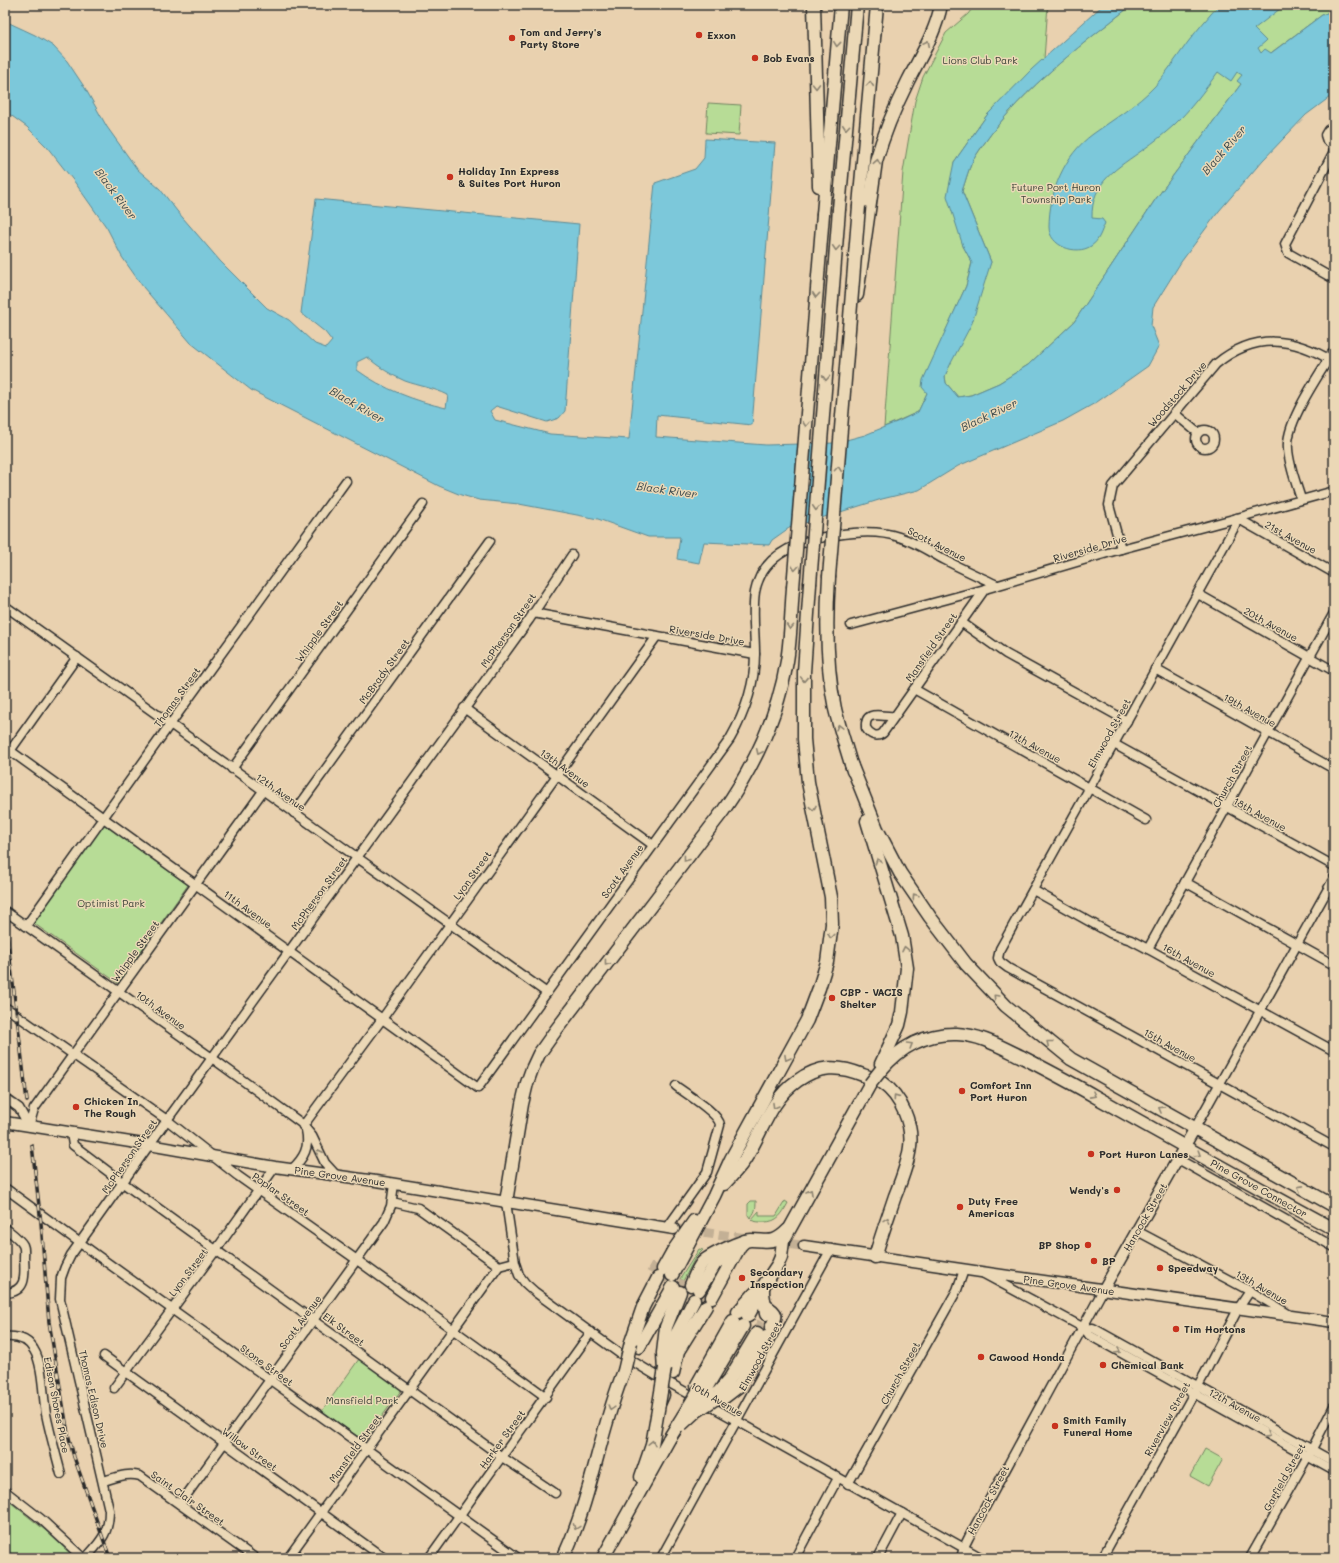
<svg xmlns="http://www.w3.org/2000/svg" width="1339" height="1563" font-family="Mali,sans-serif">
  <rect width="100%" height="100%" fill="#e9d1af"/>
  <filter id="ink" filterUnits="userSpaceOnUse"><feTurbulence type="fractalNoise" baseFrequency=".025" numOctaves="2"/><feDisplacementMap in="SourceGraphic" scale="8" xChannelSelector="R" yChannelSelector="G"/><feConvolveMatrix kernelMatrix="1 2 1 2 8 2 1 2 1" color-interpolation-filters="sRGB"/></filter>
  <g filter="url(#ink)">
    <g fill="#b7dc96" stroke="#718460">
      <polygon points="975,5 1048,5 1044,59 987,115 954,162 963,246 972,262 966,286 924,379 927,393 918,412 884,427 903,172 915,101 923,77 946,33 968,14"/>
      <path d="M 1132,5 L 1334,5 L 1334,10 L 1322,15 L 1272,52 L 1241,84 L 1155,200 L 1074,322 L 1028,365 L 999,383 L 971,395 L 958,397 L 946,383 L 945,376 L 991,262 L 962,191 C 966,180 969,166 975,157 C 1014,95 1075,50 1132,5 Z"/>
      <polygon points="708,103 741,105 739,135 706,133"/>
      <polygon points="103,824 188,885 118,983 32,922"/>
      <path d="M 751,1201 L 756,1201 C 756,1209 755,1213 750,1218 L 748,1215 L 748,1204 Z"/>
      <path d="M 785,1201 L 788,1203 C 782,1214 778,1222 764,1222 C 759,1222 755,1222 751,1220 L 759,1211 L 759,1216 L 776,1216 Z"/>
      <polygon points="699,1249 703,1250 695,1258 683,1281 680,1279"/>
      <polygon points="359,1359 402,1389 364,1441 322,1411"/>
      <polygon points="1205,1449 1223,1459 1208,1486 1190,1476"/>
      <polygon points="5,1498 45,1530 75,1558 16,1558 5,1549"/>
    </g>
    <path fill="#7bc8da" stroke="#5b8994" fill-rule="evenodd" d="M 1103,5 L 1132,5 C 1075,50 1014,95 975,157 C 969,166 966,180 962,191 L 991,262 L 972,323 L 951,363 L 945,376 L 946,383 L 958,397 L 971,395 L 999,383 L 1028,365 L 1074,322 L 1155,200 L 1241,84 L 1237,81 L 1242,75 L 1237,72 L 1231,81 L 1218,72 C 1204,91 1190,110 1173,126 C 1164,134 1154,142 1144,149 C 1118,168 1091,181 1092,218 L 1102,219 L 1105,223 C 1101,232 1099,241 1091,246 C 1076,256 1049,246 1049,227 C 1049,192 1064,155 1093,134 C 1114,119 1137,105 1155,86 C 1167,72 1177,57 1188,42 C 1198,29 1208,17 1219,5 L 1285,5 L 1254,29 L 1266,41 L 1258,48 L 1261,53 L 1265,49 L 1271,53 L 1322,15 L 1334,10 L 1334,94 L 1306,115 L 1263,160 L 1219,211 L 1181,262 L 1153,307 L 1151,326 L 1159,346 L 1148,366 L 1097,402 L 1063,421 L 958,466 L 919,490 L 882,499 L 789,528 L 772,540 L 769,545 L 704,542 L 699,563 L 677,559 L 680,537 L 648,537 L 598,519 L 519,504 L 479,500 L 461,495 L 439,486 L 251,390 L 191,343 L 143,287 L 122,257 L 107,228 L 76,184 L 47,147 L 27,127 L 5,111 L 5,21 L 35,35 L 53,46 L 67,61 L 85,88 L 107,127 L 137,169 L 160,189 L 177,211 L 220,261 L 267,308 L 289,320 L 315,344 L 326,348 L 332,341 L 325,332 L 301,313 L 316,199 L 579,224 L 565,411 L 559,418 L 547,422 L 496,406 L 490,411 L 495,420 L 550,434 L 629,439 L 655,183 L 695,169 L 704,158 L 705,139 L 775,143 L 752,425 L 657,415 L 656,437 L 766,445 L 835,443 L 865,435 L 899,421 L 918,412 L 927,393 L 922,387 L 923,380 L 966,286 L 972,263 L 963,246 L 947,196 L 954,162 L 987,115 L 1032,69 ZM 367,357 C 379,367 391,375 405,381 C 419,386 434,388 448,395 L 446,408 C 415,401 383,389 357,370 L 357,362 Z"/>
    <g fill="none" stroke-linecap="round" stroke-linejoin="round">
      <g stroke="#c3b095" stroke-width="10" stroke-dasharray="10 5" stroke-linecap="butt">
        <polyline points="674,1229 752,1239"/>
        <polyline points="775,1242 804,1246"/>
      </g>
      <g stroke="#c3b095" stroke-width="12" stroke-dasharray="12 6" stroke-linecap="butt">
        <polyline points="652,1274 657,1265"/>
        <polyline points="663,1281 668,1272"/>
        <polyline points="680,1292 685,1281"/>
        <polyline points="700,1303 705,1293"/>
        <polyline points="737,1324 743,1314"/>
        <polyline points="757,1333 764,1320 766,1314"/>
      </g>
      <g stroke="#2b2b2b" stroke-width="11">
        <g id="minor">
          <polyline points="1334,127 1328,130 1325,135 1327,141 1334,145"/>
          <polyline points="1334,149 1333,153 1285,244 1288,253 1334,279"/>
          <polyline points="1174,413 1198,433"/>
          <circle cx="1205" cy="439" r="9"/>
          <path d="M 1301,499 C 1296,483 1289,465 1288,449 C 1285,422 1320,374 1334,350"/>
          <path d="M 1121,549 L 1109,505 L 1113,486 L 1216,364 C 1255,332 1293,337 1334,362"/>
          <polyline points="1334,573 1237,518 1235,526 1000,949 998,958 1000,962 1008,968 1334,1147"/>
          <polyline points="1198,594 1334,671"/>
          <polyline points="5,606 547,993"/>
          <polyline points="533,613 755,654"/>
          <polyline points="961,622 1006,654 1127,721"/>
          <polyline points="851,625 985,589 1121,549 1237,518 1334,491"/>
          <polyline points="1155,669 1334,769"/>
          <polyline points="914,689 1146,820"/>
          <polyline points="464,708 653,845"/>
          <path d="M 895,716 C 884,718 864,708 866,728 C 870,735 877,738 883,733 L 985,589"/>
          <polyline points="1114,744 1334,866"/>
          <path d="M 5,747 L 478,1088 L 730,739 C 745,713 755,684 755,653 C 755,633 752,612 755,592 C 762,553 801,540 836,535 C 857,532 878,530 899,537 C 915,542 930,552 945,560 C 962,569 980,577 997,585"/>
          <polyline points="5,758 77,657"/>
          <polyline points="232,769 423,504"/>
          <polyline points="294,813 490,541"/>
          <polyline points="1185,882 1334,965"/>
          <polyline points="1033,890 1110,933 1131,940 1148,949 1334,1051"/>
          <polyline points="5,911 212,1058 301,1123 312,1136 325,1163 336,1175"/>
          <polyline points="26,926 166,730 346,481"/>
          <polyline points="1148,949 1334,613"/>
          <polyline points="5,1007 167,1120 238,1176 357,1260 546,1397"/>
          <polyline points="5,1098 19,1108 29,1126"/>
          <polyline points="29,1126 34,1109 263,791"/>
          <polyline points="303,1126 382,1019 657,636"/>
          <polyline points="1195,1128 1334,878"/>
          <polyline points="71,1133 73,1145 130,1188 502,1457 555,1493"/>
          <polyline points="1178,1159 1334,1247"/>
          <path d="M 292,1169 C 304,1158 310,1147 306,1130"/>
          <polyline points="5,1188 98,1256 518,1558"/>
          <polyline points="392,1202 418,1208 499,1266"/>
          <polyline points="506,1202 515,1263 519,1275 525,1283 535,1292 619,1353 657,1376 982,1558"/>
          <path d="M 5,1228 C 11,1233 19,1238 23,1245 C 25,1249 24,1254 24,1258 C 25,1275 27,1292 5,1293"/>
          <path d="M 667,1228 L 707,1172 L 720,1125 C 719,1113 686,1094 676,1086"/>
          <polyline points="1137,1231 1250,1291 1290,1315"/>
          <polyline points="984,1274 1084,1328 1089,1335 1334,1471"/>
          <polyline points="1086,1329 1093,1328 1334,1462"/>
          <path d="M 5,1337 C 17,1336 28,1339 34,1350 C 43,1364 43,1397 46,1414 C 50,1434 56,1454 61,1474"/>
          <polyline points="104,1356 384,1558"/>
          <polyline points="114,1388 216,1250 275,1167"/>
          <path d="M 103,1481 C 115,1478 127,1472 140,1476 L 255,1558"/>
          <polyline points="848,1484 957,1290 964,1270"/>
          <polyline points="5,1491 41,1519 83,1558"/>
          <polyline points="180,1504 384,1222 391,1206 394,1184"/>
          <path d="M 86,1558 C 101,1541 109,1534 109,1510 L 60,1299 L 61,1278 L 65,1267 L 71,1255 L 167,1120 L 529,620 L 572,555"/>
          <polyline points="288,1558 499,1266 514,1262"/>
          <polyline points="429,1558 591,1332"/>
          <polyline points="661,1558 831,1249"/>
          <polyline points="795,1558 838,1478"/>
          <polyline points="878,1558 902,1513"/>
          <polyline points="961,1558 964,1547 969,1537 1103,1290"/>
          <polyline points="1102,1558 1204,1375 1238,1309 1250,1291"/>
          <polyline points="1250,1558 1312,1449 1334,1406"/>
        </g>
      </g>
      <g stroke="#2b2b2b" stroke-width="13">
        <g id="major">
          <polyline points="5,1122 149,1145 275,1167 383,1182 674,1229"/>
          <polyline points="804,1246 981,1272 1334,1322"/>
          <polyline points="1103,1290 1195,1128"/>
        </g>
      </g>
      <g stroke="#2b2b2b" stroke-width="15">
        <g id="highway">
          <polyline points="814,5 819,186"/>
          <polyline points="859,206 877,5"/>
          <polyline points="839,209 857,5"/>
          <polyline points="823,214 841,5"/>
          <path d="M 857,295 L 876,161 C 884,133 895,107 908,81 C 920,57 936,32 941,5"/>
          <path d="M 829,577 C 826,621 826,666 835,709 C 840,730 847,750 853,771"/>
          <polyline points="851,764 877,829 900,873 930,917 966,964 1006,1006 1071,1059 1334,1206"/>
          <polyline points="867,821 902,936 907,968 902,1012 899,1025 881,1064"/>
          <path d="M 881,1070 C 900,1047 926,1033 957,1034 C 981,1035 1001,1047 1022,1057 C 1047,1070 1072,1083 1096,1097 C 1175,1141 1254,1186 1334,1229"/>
          <path d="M 724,1184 C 732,1175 741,1167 747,1156 C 762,1131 772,1098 797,1081 C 819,1065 839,1065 863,1075 C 869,1077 877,1079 882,1083 C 901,1096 913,1124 910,1147 C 908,1164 901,1181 895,1196 C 888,1217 881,1236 875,1257"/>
          <path d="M 506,1202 L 522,1104 L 527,1083 L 532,1069 L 539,1054 L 556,1030 L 723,811 C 755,765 778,716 787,661 C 791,637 791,612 793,588"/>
          <polyline points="663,1269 673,1251 694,1221"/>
          <polyline points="672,1275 714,1196 731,1159 807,1020 819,988 827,962 832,924 831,897 808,782 804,739 804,672 810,584"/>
          <path d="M 691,1285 C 694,1278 697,1269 702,1263 C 707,1256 743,1240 751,1240 C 769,1240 773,1245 788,1230"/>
          <polyline points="763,1288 763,1293 766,1314"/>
          <polyline points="699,1290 715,1264 728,1252"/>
          <polyline points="712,1297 740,1246 745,1241"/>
          <path d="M 766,1306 C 777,1314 778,1314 771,1328"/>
          <polyline points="738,1312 755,1293"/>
          <polyline points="748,1316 764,1285 778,1264 781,1257 783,1241 870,1084"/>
          <polyline points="631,1342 643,1307 658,1278"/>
          <polyline points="639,1347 673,1287"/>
          <polyline points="668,1357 673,1341 694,1300"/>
          <polyline points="664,1373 663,1353 666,1327 680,1292"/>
          <polyline points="673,1373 678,1351 706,1306"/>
          <polyline points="697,1385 733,1321"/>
          <polyline points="705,1390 743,1326"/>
          <polyline points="715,1396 729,1380 757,1333"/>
          <polyline points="722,1399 739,1386 766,1337"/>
          <polyline points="641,1477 652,1445 659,1404 663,1395"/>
          <path d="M 563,1558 C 592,1498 599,1432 624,1371"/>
          <polyline points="603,1558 669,1439 675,1430"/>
        </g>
      </g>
      <use href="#minor" stroke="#ebd8b6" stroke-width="8"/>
      <use href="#major" stroke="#ebd8b6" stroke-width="10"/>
      <use href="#highway" stroke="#ebd8b6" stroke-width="12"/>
      <g stroke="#2b2b2b" stroke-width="3.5">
        <g id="rail">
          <polyline points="5,917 27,1101"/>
          <polyline points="32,1145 41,1223 49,1322 68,1434 74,1457 110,1558"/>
        </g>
      </g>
      <use href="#rail" stroke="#ebd8b6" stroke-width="2" stroke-dasharray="6" stroke-linecap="butt"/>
      <g stroke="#2b2b2b" stroke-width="15" stroke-linecap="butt">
        <g id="highway-bridge">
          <polyline points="829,577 859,206"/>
          <polyline points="810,584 839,209"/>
          <polyline points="793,588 823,214"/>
          <polyline points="870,1084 881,1070"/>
          <polyline points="624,1371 631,1342"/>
          <polyline points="659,1404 665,1368"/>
          <polyline points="696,1407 709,1392"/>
          <polyline points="681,1425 694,1413 718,1397"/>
          <polyline points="669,1439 701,1387"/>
        </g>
      </g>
      <use href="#highway-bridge" stroke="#ebd8b6" stroke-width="12"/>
    </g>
    <defs><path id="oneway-chevron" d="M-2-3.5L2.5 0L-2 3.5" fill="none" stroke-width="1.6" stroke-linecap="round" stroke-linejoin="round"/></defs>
    <g stroke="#8b8270">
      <use href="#oneway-chevron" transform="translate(927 43) rotate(-63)"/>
      <use href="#oneway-chevron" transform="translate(837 44) rotate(96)"/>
      <use href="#oneway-chevron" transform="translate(870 84) rotate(-85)"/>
      <use href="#oneway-chevron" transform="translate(816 86) rotate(89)"/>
      <use href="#oneway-chevron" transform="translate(846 127) rotate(95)"/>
      <use href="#oneway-chevron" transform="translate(877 162) rotate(-79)"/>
      <use href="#oneway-chevron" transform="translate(836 248) rotate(94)"/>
      <use href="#oneway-chevron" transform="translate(816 295) rotate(95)"/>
      <use href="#oneway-chevron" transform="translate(826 378) rotate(94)"/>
      <use href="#oneway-chevron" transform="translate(806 424) rotate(95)"/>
      <use href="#oneway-chevron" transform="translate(838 469) rotate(-85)"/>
      <use href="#oneway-chevron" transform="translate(816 508) rotate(94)"/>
      <use href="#oneway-chevron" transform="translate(795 568) rotate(95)"/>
      <use href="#oneway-chevron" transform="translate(790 627) rotate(94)"/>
      <use href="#oneway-chevron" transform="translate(804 679) rotate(92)"/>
      <use href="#oneway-chevron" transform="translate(839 727) rotate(-104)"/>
      <use href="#oneway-chevron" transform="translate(759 752) rotate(115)"/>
      <use href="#oneway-chevron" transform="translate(813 808) rotate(79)"/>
      <use href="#oneway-chevron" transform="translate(686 859) rotate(127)"/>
      <use href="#oneway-chevron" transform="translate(878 861) rotate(-108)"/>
      <use href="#oneway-chevron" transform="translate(915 896) rotate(-124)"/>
      <use href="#oneway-chevron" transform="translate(831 936) rotate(97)"/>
      <use href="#oneway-chevron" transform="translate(905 949) rotate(-102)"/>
      <use href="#oneway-chevron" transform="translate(607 963) rotate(127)"/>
      <use href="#oneway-chevron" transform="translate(996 997) rotate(-135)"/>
      <use href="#oneway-chevron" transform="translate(1049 1043) rotate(-141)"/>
      <use href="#oneway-chevron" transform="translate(910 1045) rotate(-31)"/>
      <use href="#oneway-chevron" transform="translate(787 1058) rotate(119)"/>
      <use href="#oneway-chevron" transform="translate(1093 1095) rotate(29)"/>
      <use href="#oneway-chevron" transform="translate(896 1097) rotate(-125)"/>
      <use href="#oneway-chevron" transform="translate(775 1106) rotate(120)"/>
      <use href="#oneway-chevron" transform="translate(1161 1109) rotate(-151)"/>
      <use href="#oneway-chevron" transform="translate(319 1152) rotate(-115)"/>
      <use href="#oneway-chevron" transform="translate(1198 1154) rotate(32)"/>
      <use href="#oneway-chevron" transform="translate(1300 1188) rotate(-151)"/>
      <use href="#oneway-chevron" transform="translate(810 1192) rotate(-61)"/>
      <use href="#oneway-chevron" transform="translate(887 1220) rotate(-70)"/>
      <use href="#oneway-chevron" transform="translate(1118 1351) rotate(30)"/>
      <use href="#oneway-chevron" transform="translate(611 1408) rotate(107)"/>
      <use href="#oneway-chevron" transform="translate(1268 1435) rotate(29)"/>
      <use href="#oneway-chevron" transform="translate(652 1443) rotate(-77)"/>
      <use href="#oneway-chevron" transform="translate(576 1527) rotate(111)"/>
    </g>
  </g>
  <g fill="#c8321e" stroke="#ebd8b6" stroke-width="1.5">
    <circle cx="699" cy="35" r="4"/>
    <circle cx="512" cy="38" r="4"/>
    <circle cx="755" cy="58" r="4"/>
    <circle cx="450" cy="177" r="4"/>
    <circle cx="832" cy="998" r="4"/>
    <circle cx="962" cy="1091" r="4"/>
    <circle cx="76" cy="1107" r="4"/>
    <circle cx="1091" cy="1154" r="4"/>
    <circle cx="1117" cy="1190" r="4"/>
    <circle cx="960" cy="1207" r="4"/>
    <circle cx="1088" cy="1245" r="4"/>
    <circle cx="1094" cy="1261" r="4"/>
    <circle cx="1160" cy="1268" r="4"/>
    <circle cx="742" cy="1278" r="4"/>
    <circle cx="1176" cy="1329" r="4"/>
    <circle cx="981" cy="1357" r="4"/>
    <circle cx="1103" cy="1365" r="4"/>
    <circle cx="1055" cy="1426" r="4"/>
  </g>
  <g text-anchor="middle" stroke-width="3" stroke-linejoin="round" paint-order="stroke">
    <g font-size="10" font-weight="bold" fill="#2b2b2b" stroke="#ebd8b6" text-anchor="start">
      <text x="520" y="36">Tom and Jerry's<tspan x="520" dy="12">Party Store</tspan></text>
      <text x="707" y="39">Exxon</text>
      <text x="763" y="62">Bob Evans</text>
      <text x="458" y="175">Holiday Inn Express<tspan x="458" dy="12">&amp; Suites Port Huron</tspan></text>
      <text x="840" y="996">CBP - VACIS<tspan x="840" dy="12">Shelter</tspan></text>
      <text x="970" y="1089">Comfort Inn<tspan x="970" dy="12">Port Huron</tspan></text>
      <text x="84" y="1105">Chicken In<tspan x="84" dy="12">The Rough</tspan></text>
      <text x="1099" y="1158">Port Huron Lanes</text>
      <text x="1109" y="1194" text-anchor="end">Wendy's</text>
      <text x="968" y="1205">Duty Free<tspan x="968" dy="12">Americas</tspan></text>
      <text x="1080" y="1249" text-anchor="end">BP Shop</text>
      <text x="1102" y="1265">BP</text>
      <text x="1168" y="1272">Speedway</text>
      <text x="750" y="1276">Secondary<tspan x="750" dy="12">Inspection</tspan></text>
      <text x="1184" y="1333">Tim Hortons</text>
      <text x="989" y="1361">Cawood Honda</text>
      <text x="1111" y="1369">Chemical Bank</text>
      <text x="1063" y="1424">Smith Family<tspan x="1063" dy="12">Funeral Home</tspan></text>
    </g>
    <g font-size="10" fill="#40463b" stroke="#ebd8b6">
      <text x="980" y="64">Lions Club Park</text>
      <text x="1056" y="191">Future Port Huron<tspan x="1056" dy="12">Township Park</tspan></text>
      <text x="111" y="907">Optimist Park</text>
      <text x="362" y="1404">Mansfield Park</text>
    </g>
    <g font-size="10" fill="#2b2b2b" stroke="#ebd8b6">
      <text transform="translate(1177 394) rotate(-49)" y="4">Woodstock Drive</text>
      <text transform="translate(1291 537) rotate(29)" y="4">21st Avenue</text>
      <text transform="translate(937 544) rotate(27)" y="4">Scott Avenue</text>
      <text transform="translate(1090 548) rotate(-16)" y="4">Riverside Drive</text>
      <text transform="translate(1271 624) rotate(29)" y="4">20th Avenue</text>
      <text transform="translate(508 630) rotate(-55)" y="4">McPherson Street</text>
      <text transform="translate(319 631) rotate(-54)" y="4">Whipple Street</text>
      <text transform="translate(707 635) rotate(10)" y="4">Riverside Drive</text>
      <text transform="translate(931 647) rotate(-55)" y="4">Mansfield Street</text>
      <text transform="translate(384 671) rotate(-54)" y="4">McBrady Street</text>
      <text transform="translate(177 697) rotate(-54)" y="4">Thomas Street</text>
      <text transform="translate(1250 710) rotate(29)" y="4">19th Avenue</text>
      <text transform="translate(1109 733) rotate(-61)" y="4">Elmwood Street</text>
      <text transform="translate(1035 746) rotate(29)" y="4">17th Avenue</text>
      <text transform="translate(565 768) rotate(36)" y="4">13th Avenue</text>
      <text transform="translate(1232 776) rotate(-61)" y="4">Church Street</text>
      <text transform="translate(281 792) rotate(35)" y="4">12th Avenue</text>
      <text transform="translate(1260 814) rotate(29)" y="4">18th Avenue</text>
      <text transform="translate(622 871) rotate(-54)" y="4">Scott Avenue</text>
      <text transform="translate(472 875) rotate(-54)" y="4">Lyon Street</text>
      <text transform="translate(319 893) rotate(-54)" y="4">McPherson Street</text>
      <text transform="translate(248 909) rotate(36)" y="4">11th Avenue</text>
      <text transform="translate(135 951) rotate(-54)" y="4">Whipple Street</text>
      <text transform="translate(1189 960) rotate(29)" y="4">16th Avenue</text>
      <text transform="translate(161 1010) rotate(36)" y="4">10th Avenue</text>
      <text transform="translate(1170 1045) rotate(29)" y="4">15th Avenue</text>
      <text transform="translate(129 1156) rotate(-55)" y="4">McPherson Street</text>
      <text transform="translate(340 1176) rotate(8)" y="4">Pine Grove Avenue</text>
      <text transform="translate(1259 1188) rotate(29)" y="4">Pine Grove Connector</text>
      <text transform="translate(281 1194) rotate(35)" y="4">Poplar Street</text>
      <text transform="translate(1145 1217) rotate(-60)" y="4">Hancock Street</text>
      <text transform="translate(188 1272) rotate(-53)" y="4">Lyon Street</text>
      <text transform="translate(1069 1285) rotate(8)" y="4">Pine Grove Avenue</text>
      <text transform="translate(1262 1287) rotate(30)" y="4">13th Avenue</text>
      <text transform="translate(300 1322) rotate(-54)" y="4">Scott Avenue</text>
      <text transform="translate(344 1329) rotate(36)" y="4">Elk Street</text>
      <text transform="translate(760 1356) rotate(-61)" y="4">Elmwood Street</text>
      <text transform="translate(267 1365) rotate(36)" y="4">Stone Street</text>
      <text transform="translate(900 1373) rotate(-61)" y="4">Church Street</text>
      <text transform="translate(94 1399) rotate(77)" y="4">Thomas Edison Drive</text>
      <text transform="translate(717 1399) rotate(30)" y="4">10th Avenue</text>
      <text transform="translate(57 1405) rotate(79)" y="4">Edison Shores Place</text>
      <text transform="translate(1235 1405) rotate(29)" y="4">12th Avenue</text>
      <text transform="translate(1167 1419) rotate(-61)" y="4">Riverview Street</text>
      <text transform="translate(502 1439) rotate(-54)" y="4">Harker Street</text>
      <text transform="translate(355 1448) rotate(-54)" y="4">Mansfield Street</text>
      <text transform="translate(250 1449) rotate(36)" y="4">Willow Street</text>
      <text transform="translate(1284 1477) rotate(-61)" y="4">Garfield Street</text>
      <text transform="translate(188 1498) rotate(35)" y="4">Saint Clair Street</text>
      <text transform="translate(988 1500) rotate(-62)" y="4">Hancock Street</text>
    </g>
    <g font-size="11" font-style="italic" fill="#3b4a4e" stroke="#ebd8b6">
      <text transform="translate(1224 150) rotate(-49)" y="4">Black River</text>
      <text transform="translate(116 194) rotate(53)" y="4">Black River</text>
      <text transform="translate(357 405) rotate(30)" y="4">Black River</text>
      <text transform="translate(989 415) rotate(-25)" y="4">Black River</text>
      <text transform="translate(667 490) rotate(8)" y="4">Black River</text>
    </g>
  </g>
  <rect width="1339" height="1563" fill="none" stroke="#ebd8b6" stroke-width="20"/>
  <rect x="10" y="10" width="1319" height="1543" fill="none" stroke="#2b2b2b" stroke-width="1.5" filter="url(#ink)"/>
</svg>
